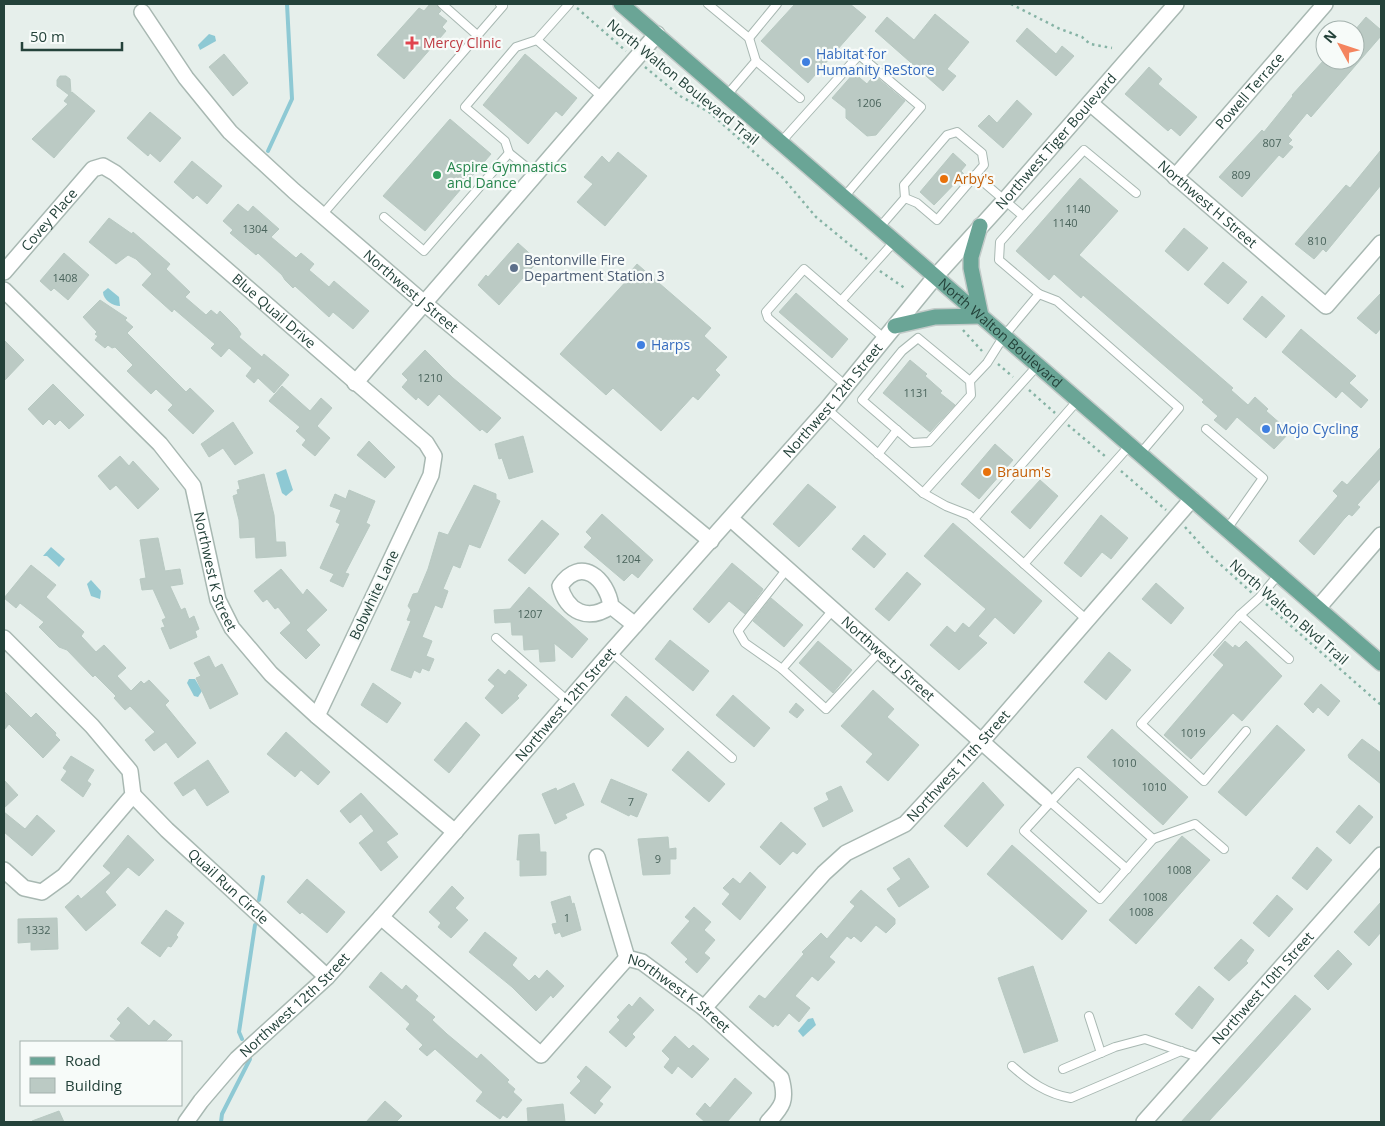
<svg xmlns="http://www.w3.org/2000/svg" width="1385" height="1126" font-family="'Open Sans',sans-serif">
  <rect width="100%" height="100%" fill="#e6efeb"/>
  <g fill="#8ec9d4">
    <polygon points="209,34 215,36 216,41 200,50 198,45"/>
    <path d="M 108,288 L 119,297 L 120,306 C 113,306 103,300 103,292 Z"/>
    <polygon points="286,469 293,490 286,496 282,493 276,473"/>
    <polygon points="51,547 65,559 59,567 47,556 43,556"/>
    <polygon points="91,580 101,591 100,599 91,596 87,584"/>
    <polygon points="189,679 195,679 202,691 198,697 194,696 187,683"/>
    <polygon points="813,1018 816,1025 803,1037 798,1031 808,1019"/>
  </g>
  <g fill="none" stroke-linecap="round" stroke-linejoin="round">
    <g stroke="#8ec9d4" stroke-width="4">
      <polyline points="268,151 292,99 287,4"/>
      <polyline points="259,900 263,877"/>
      <polyline points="242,1039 239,1032 255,925"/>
      <polyline points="221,1122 222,1114 250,1059"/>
    </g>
  </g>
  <g fill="#bbcac4" stroke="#b8c9c2">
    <polygon points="430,4 436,4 441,11 438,14 447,21 442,27 446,31 404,79 377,55 419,8 424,11"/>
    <polygon points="795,4 850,4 866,17 808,83 761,41"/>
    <polygon points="935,14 969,42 947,69 956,76 943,91 875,31 887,17 914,40"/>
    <polygon points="1366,17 1381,30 1381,36 1311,117 1307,113 1288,136 1292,140 1288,144 1293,147 1283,158 1279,155 1242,197 1219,177 1262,130 1264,132 1293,96 1292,95 1324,60 1355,60 1355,30"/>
    <polygon points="1027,28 1056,54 1062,46 1074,56 1056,76 1016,41"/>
    <polygon points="224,54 248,83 233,96 209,67"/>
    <polygon points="525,54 577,98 562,116 556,111 528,144 483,105"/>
    <polygon points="1149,67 1162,79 1158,84 1197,117 1180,136 1171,128 1168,131 1125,94"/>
    <polygon points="854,73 867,84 874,75 905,101 876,135 867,136 846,118 846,109 832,98"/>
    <polygon points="60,76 66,76 70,79 71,93 72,92 95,111 54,158 32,139 68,104 64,101 69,95 57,86 57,80"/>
    <polygon points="1017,100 1032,114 1003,148 978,126 989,115 997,123"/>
    <polygon points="150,112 181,138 160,162 150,153 148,156 127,138"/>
    <polygon points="450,119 491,154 425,231 383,196"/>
    <polygon points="1381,150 1381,185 1326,252 1323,249 1314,259 1295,244 1346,185 1350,188"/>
    <polygon points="618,152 647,176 605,226 577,202 593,184 584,177 602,156 609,163"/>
    <polygon points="953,153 966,165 961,171 964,174 934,205 920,192"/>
    <polygon points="192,161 222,186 207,204 197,195 193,199 174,182"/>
    <polygon points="1080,178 1118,211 1079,255 1233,388 1231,390 1248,405 1255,397 1268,409 1266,411 1290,432 1274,449 1237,417 1226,430 1214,420 1218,416 1202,402 1204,400 1083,295 1081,298 1054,274 1049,280 1016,251"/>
    <polygon points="238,204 248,212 253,206 279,229 271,237 296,258 301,253 314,264 309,270 329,287 334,281 369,311 353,329 333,312 329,317 295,286 293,288 285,280 282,275 258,253 256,255 230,233 233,230 223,221"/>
    <polygon points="109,218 132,234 133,232 170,264 166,269 190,292 185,297 206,315 211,310 217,315 220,311 237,328 241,334 239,337 262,357 264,354 289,375 274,393 258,378 254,383 246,376 252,368 229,348 221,357 211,348 215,344 174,309 172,312 142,285 152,274 136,259 128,255 116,264 89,242"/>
    <polygon points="1184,228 1208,248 1188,271 1165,251"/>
    <polygon points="518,243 538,261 499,305 478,285 486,275 488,277"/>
    <polygon points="64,253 89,275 68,300 54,288 51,291 40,281"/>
    <polygon points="1223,262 1247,282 1228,304 1204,284"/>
    <polygon points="637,264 711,328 704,336 727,357 715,370 720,375 698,400 693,396 661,431 613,388 606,395 560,354 629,278 627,276"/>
    <polygon points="796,293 848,339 832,358 779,312"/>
    <polygon points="1381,293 1381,328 1376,334 1357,318"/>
    <polygon points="1262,296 1285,316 1266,338 1243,319"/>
    <polygon points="100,300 127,318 125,320 133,327 127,333 186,392 190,388 214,411 193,434 168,410 173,405 156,389 151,394 127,371 133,365 115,347 112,348 108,345 105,348 95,340 98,336 95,334 97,332 83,317"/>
    <polygon points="1301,329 1356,376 1349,383 1368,400 1361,408 1342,391 1336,398 1282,352"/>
    <polygon points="4,340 24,360 4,381"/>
    <polygon points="425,350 453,378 501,418 487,433 482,429 480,431 439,394 428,406 418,397 416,400 402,387 408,380 402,374"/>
    <polygon points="910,360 927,374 925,376 942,391 940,393 955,405 930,432 883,393"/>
    <polygon points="53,384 84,415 69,429 60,420 55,425 49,419 43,425 28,409"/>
    <polygon points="282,386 310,411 321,398 332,408 317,426 330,438 315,456 302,445 306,440 296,431 300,427 269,401"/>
    <polygon points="233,422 253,453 235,465 223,448 209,457 201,444"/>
    <polygon points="523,436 533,472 509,479 502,458 499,459 495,444"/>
    <polygon points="369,441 395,467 385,478 357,455"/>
    <polygon points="995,444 1013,460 979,499 961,484"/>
    <polygon points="1381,447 1381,478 1357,505 1360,507 1352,516 1349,514 1344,519 1314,555 1299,541 1338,496 1333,491 1342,481 1347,485"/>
    <polygon points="120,456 129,466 133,461 159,489 138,509 116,485 110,490 98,476"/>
    <polygon points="264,474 274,515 276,542 285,542 286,556 256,558 255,537 240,538 239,520 233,496 238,494 237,490 240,489 238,481"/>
    <polygon points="1040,480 1058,496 1030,529 1011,512"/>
    <polygon points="808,484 836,507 799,547 773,524"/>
    <polygon points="474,485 496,494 496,499 500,501 480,548 469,544 460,568 453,565 443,589 448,591 442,608 435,605 422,637 432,641 426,656 434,659 429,671 422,668 420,673 414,670 411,678 391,670 411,621 407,620 411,610 408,606 413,594 418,593 428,569 439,532 448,535"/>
    <polygon points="349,490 375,501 366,523 370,525 345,573 349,574 343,587 330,581 334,574 320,568 340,524 336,522 341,510 330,506 335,494 346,499"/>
    <polygon points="602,514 653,560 638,578 632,573 624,581 584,547 592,538 586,532"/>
    <polygon points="1101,515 1128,538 1111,559 1102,552 1081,577 1064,563"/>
    <polygon points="542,520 559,534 525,574 508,560"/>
    <polygon points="953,523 1042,601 1014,634 995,617 978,636 987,643 959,670 930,645 947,626 955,633 963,623 969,628 986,609 924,556"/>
    <polygon points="864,535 886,554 874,568 852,549"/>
    <polygon points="158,538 165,571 180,569 183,584 170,586 181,610 185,608 189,619 194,616 199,629 195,631 197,637 170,649 161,628 165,627 162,620 166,618 153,589 142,590 140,579 146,578 140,540"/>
    <polygon points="732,563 763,589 762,591 745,614 729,601 709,623 693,609"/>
    <polygon points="31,565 56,585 46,597 84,632 81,636 96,652 104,645 126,668 117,676 131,691 141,681 144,684 149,680 169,701 165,705 196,743 178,758 166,742 154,751 145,740 155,732 130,706 125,710 114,698 116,696 95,675 93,677 67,650 59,647 39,627 44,622 20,603 16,608 4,598"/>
    <polygon points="281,569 303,595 307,589 327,610 306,630 320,645 306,659 280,633 291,623 278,607 275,609 267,599 263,602 254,591"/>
    <polygon points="907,572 921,584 889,621 875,609"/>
    <polygon points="1156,583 1184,608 1171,624 1142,599"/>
    <polygon points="529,587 588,639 572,658 554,643 555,661 540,662 539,649 524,650 523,635 512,635 511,622 495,623 494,610 510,609"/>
    <polygon points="771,598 803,625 784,647 753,621"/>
    <polygon points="670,640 709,671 693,691 655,659"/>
    <polygon points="818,641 852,670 833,693 799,663"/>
    <polygon points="1225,641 1233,648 1235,645 1239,648 1246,641 1282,676 1242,721 1233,713 1191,759 1164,735 1224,665 1213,655"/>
    <polygon points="1109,652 1131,670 1106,700 1084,682"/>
    <polygon points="209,656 215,668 222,664 238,694 210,709 196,678 201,676 194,663"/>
    <polygon points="498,669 505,675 509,670 527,685 517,696 519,698 502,714 485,698 495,686 488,680"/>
    <polygon points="373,683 401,703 387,723 361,705"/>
    <polygon points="1321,684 1340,701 1328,716 1318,707 1313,713 1304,704"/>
    <polygon points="873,690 894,709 887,717 919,745 888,781 866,762 873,754 841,726"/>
    <polygon points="4,691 31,718 36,713 56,733 55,735 60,740 43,758 9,724 4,730"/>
    <polygon points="733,695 770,728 754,747 716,715"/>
    <polygon points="626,696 664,729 648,747 611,715"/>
    <polygon points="796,703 804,710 797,718 789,712"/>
    <polygon points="466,722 480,735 449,773 434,760"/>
    <polygon points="1277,725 1305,750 1246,816 1218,792"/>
    <polygon points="1112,729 1188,797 1163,825 1087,757"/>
    <polygon points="286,732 330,772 318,785 301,770 295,777 267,754"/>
    <polygon points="1362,739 1381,753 1381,784 1349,758 1348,755"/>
    <polygon points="688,751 725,784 709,802 672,770"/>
    <polygon points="71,756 94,770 87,781 91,784 83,797 61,780 67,771 63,768"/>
    <polygon points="208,760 229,792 207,806 195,788 183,796 174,783"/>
    <polygon points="611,779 647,794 637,817 630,814 629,816 601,802"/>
    <polygon points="4,780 18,795 4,808"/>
    <polygon points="983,782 1004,805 967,847 944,826"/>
    <polygon points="574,783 584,805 565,814 567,818 555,824 542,794 556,788 557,791"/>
    <polygon points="841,786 853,811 823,827 814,808 829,800 826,793"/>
    <polygon points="361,793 398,834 386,842 398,857 381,871 359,843 374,831 361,814 350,823 340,811"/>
    <polygon points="1359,805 1373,817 1350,844 1336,832"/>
    <polygon points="4,812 25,829 37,815 55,831 32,856 4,832"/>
    <polygon points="781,822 806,844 797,854 793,851 780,865 760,847"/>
    <polygon points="539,834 540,852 546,852 546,875 520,876 520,860 517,860 519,835"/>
    <polygon points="128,835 154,860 139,876 128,867 105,892 116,905 86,931 65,907 78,895 81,899 111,873 103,866"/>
    <polygon points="1182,836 1210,860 1136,944 1109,920"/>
    <polygon points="668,837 669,849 676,848 676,859 670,859 670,874 643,875 638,839"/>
    <polygon points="1012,845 1087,911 1062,940 987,874"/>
    <polygon points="1317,847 1332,860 1307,890 1292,878"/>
    <polygon points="909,858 929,887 899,907 887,889 901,879 893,868"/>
    <polygon points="750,872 766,887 740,920 722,904 730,894 723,888 733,878 740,884"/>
    <polygon points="307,879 345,912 327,933 302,912 300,914 287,902"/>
    <polygon points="452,886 464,898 455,908 468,920 451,938 438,927 441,923 429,912"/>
    <polygon points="861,890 895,919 895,924 886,933 876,925 861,942 854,936 851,939 847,936 829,957 835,962 818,981 812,976 795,996 810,1008 799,1022 789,1013 778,1026 775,1024 773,1027 749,1007 759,995 765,999 804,954 802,952 821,933 827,939 855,906 850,902"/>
    <polygon points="1277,895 1293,909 1269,937 1253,923"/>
    <polygon points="570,896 572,904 574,903 581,930 562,937 560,932 555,934 552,924 557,923 551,902"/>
    <polygon points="1381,902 1381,932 1369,946 1354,932"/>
    <polygon points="694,907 711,922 704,930 715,940 704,953 710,958 697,973 685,962 688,959 671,943 690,921 685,917"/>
    <polygon points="166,910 184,923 176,935 178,937 171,947 168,946 160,957 141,943"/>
    <polygon points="57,918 58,949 31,950 31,942 18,943 18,919"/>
    <polygon points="485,932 517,958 512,965 529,981 535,975 539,979 547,970 564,986 553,998 551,995 536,1011 512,987 469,952"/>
    <polygon points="1241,939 1254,950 1246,961 1248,963 1229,981 1214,968"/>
    <polygon points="1338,950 1352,964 1328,990 1314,976"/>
    <polygon points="1033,966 1058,1041 1024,1053 998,978"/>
    <polygon points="381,972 402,990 406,985 418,996 415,1000 435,1017 432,1020 447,1034 477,1059 481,1054 509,1080 507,1082 515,1089 513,1092 522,1100 507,1118 503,1115 500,1119 476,1101 483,1092 435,1049 427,1056 419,1049 423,1045 406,1029 410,1024 369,987"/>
    <polygon points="1199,986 1214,999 1192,1029 1175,1014"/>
    <polygon points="1295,995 1311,1009 1246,1081 1208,1122 1181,1122"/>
    <polygon points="640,997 654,1010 632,1034 635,1037 626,1047 609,1032 620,1020 617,1017 629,1004 632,1007"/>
    <polygon points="128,1007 149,1026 154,1020 172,1035 165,1042 118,1042 110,1036 121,1023 117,1019"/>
    <polygon points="675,1036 689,1049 693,1045 709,1059 692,1078 678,1066 672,1074 664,1067 670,1059 662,1051"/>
    <polygon points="586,1066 611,1087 599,1101 603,1104 595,1114 570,1093 581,1081 577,1077"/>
    <polygon points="735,1078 752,1093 727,1122 705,1122 696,1114 705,1103 710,1108"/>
    <polygon points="385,1101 402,1116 396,1122 366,1122"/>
    <polygon points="563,1104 565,1122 528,1122 527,1108"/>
    <polygon points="59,1111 64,1122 32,1122 32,1121"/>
  </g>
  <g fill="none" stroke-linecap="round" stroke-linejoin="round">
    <g stroke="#a8b8b2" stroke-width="10">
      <g id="service">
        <polyline points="442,4 477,35"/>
        <polyline points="569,4 537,40 602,97"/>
        <polyline points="708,4 749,38 756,61 727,95"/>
        <polyline points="749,38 777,4"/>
        <polyline points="756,61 800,98"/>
        <polyline points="781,142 859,55 921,107 844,197"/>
        <polyline points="509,153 505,141 465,107 516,47 537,40"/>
        <polyline points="322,215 503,6 500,4"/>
        <polyline points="1023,216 1084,150 1136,193"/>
        <polyline points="384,217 424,251 509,153 535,174"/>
        <polyline points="879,228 905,198 917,203 937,220 984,165 982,153 957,132 947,135 904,185 905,198"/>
        <polyline points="1039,294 1057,301 1179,408 1140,454"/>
        <polyline points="841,301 894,242"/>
        <polyline points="970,381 971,395 929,442 912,443 862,400 902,351 918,338 970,381 987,363 1004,336 1039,294 999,260 1000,242 1023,216 975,175"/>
        <polyline points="846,386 768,318 766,312 804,269 885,339"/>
        <polyline points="827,409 923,493 946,506 969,515 1087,620"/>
        <polyline points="1206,429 1263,478 1227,529"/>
        <polyline points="878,454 897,430"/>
        <polyline points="923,493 1038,365"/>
        <polyline points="974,519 1078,400"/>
        <polyline points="1024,564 1130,445"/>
        <polyline points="787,569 738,631 745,643 782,669 833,610"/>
        <polyline points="1279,574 1259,598 1240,615 1289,659"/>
        <polyline points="1240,615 1141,724 1204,781 1246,731"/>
        <polyline points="496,638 569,702"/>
        <polyline points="611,652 732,758"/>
        <polyline points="782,669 826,709 880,651"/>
        <polygon points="1078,772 1153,839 1100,899 1024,831"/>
        <polyline points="1047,799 1127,869"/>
        <polyline points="1153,839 1195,824 1224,849"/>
        <polyline points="1089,1016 1101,1053"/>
        <path d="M 1012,1066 C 1030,1082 1047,1094 1071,1098 L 1181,1051"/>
        <polyline points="1063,1069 1115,1047 1145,1039 1201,1058"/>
      </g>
    </g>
    <g stroke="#a8b8b2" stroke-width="18">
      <g id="minor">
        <path id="s1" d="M 142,12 L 186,78 L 230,132 L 294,191 L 424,303 L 711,541"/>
        <path id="s2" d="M 1090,103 L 1326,306 L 1381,243"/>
        <path id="s3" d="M 1175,177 L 1325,4"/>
        <path id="s4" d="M 4,272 L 93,169 L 103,166 L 115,173 L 426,443 L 434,456 L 431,475 L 317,716"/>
        <path id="s5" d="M 4,290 L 160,444 L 193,486 L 218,600 L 232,628 L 271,674 L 317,716 L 455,832"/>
        <polyline points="355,383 657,34"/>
        <path id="s6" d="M 731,519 L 1045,798"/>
        <path d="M 611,606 C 588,622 567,612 560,586 C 581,555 607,579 611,606 L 635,625"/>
        <polyline points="1318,608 1381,535"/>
        <polyline points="4,638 92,726 130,771 133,795 64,876 42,892 24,888 4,870"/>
        <path id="s7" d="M 133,795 L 167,830 L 327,977"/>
        <polyline points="597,857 627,958"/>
        <path id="s8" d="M 381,917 L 541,1055 L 627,958 L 642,962 L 704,1008 L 781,1078 C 787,1100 783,1106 768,1122"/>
        <path id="s9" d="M 704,1008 L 824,873 L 846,853 L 905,824 L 982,741 L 1192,499"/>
        <path id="s10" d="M 1144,1122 L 1381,855"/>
      </g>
    </g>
    <g stroke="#a8b8b2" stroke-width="18">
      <g id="tertiary">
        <path id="s11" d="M 186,1122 L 201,1101 L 237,1059 L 327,977 L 381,917 L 611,652 L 827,409 L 935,277 L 1004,201 L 1176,4"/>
      </g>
    </g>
    <g stroke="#c2cac8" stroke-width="18">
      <g id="primary">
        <path id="s12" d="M 621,4 L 1381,663"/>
        <polyline points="895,326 935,317 981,316 971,268 971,257 980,226"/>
      </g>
    </g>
    <g stroke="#86b3a5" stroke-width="2.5" stroke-dasharray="2.5 4" stroke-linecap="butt">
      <polyline points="1011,4 1060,29 1082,37 1090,44 1112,48"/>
      <polyline points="577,8 626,51"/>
      <polyline points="645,67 680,96 709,112 783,178 816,217 867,259"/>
      <polyline points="880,271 906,289"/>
      <polyline points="963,330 982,351"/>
      <polyline points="998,364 1013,377"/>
      <polyline points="1029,390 1055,413"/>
      <polyline points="1068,425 1106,457"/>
      <polyline points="1121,471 1166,510"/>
      <polyline points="1185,527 1210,555 1252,593"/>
      <polyline points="1266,604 1381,705"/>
    </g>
    <use href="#service" stroke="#fff" stroke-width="8"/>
    <use href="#minor" stroke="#fff" stroke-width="15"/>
    <use href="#tertiary" stroke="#fff" stroke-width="15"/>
    <use href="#primary" stroke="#6aa596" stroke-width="15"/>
  </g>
  <path fill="#e0444e" stroke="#f7fbf9" stroke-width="2" d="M409.5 35.5h5v5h5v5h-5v5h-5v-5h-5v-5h5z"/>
  <g fill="#3f7fe0" stroke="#f7fbf9" stroke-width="2">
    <circle cx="806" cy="62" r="5"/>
    <circle cx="641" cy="345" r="5"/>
    <circle cx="1266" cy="429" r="5"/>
  </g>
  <circle fill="#2e9e5b" stroke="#f7fbf9" stroke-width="2" cx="437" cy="175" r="5"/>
  <g fill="#e8710a" stroke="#f7fbf9" stroke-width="2">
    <circle cx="944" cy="179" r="5"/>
    <circle cx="987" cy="472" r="5"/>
  </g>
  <circle fill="#5c6f8a" stroke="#f7fbf9" stroke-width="2" cx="514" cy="268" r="5"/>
  <g text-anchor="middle" stroke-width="4.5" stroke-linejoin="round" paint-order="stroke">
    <g font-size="11" fill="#4a645c">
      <text x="869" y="107">1206</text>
      <text x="1272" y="147">807</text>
      <text x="1241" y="179">809</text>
      <text x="1078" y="213">1140</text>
      <text x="1065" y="227">1140</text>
      <text x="255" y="233">1304</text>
      <text x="1317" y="245">810</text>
      <text x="65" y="282">1408</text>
      <text x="430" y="382">1210</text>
      <text x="916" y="397">1131</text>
      <text x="628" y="563">1204</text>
      <text x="530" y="618">1207</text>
      <text x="1193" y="737">1019</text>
      <text x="1124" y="767">1010</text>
      <text x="1154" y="791">1010</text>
      <text x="631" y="806">7</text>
      <text x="658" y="863">9</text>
      <text x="1179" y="874">1008</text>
      <text x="1155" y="901">1008</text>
      <text x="1141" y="916">1008</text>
      <text x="567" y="922">1</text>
      <text x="38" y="934">1332</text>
    </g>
    <g font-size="14" fill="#be3a42" stroke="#f7fbf9" text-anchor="start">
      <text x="423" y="48">Mercy Clinic</text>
    </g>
    <g font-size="14" fill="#366cbe" stroke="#f7fbf9" text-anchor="start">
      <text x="816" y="59">Habitat for<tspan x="816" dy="16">Humanity ReStore</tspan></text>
      <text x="651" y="350">Harps</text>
      <text x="1276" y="434">Mojo Cycling</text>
    </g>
    <g font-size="14" fill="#24423a" stroke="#f7fbf9">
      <text transform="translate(683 82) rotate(39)" y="5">North Walton Boulevard Trail</text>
      <text dy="5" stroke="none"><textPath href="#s3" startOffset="114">Powell Terrace</textPath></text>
      <text dy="5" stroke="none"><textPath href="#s11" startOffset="1312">Northwest Tiger Boulevard</textPath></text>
      <text dy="5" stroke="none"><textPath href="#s2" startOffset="155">Northwest H Street</textPath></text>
      <text dy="5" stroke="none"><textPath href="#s4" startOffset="69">Covey Place</textPath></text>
      <text dy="5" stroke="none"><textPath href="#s1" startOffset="390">Northwest J Street</textPath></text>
      <text dy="5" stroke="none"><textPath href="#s4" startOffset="371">Blue Quail Drive</textPath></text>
      <text dy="5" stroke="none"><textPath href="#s12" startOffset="502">North Walton Boulevard</textPath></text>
      <text dy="5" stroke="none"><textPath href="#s11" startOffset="970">Northwest 12th Street</textPath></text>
      <text dy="5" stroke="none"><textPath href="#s5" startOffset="361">Northwest K Street</textPath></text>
      <text transform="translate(374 595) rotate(-65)" y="5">Bobwhite Lane</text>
      <text transform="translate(1289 612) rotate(41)" y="5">North Walton Blvd Trail</text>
      <text dy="5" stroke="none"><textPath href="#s6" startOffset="210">Northwest J Street</textPath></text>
      <text dy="5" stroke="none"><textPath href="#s11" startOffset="565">Northwest 12th Street</textPath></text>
      <text dy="5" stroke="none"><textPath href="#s9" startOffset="355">Northwest 11th Street</textPath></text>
      <text dy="5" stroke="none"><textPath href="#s7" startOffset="132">Quail Run Circle</textPath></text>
      <text dy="5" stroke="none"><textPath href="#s10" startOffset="179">Northwest 10th Street</textPath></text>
      <text dy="5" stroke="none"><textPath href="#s8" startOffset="404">Northwest K Street</textPath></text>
      <text dy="5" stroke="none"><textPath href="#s11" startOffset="160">Northwest 12th Street</textPath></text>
    </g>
    <g font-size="14" fill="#27864d" stroke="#f7fbf9" text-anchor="start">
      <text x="447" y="172">Aspire Gymnastics<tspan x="447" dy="16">and Dance</tspan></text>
    </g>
    <g font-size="14" fill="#c56008" stroke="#f7fbf9" text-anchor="start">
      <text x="954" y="184">Arby's</text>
      <text x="997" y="477">Braum's</text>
    </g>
    <g font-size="14" fill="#4e5e75" stroke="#f7fbf9" text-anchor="start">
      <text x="524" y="265">Bentonville Fire<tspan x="524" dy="16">Department Station 3</tspan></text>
    </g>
  </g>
  <rect width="1385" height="1126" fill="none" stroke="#24423a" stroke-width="10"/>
  <rect x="20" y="1041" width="162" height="65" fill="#f7fbf9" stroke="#a3b1ad"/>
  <rect x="30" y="1057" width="25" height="8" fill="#6aa596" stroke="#a3b1ad"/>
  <text x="65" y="1066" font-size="15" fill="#24423a">Road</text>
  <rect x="30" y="1078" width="25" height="15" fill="#bbcac4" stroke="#a3b1ad"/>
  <text x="65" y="1091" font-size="15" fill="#24423a">Building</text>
  <g transform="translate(1340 45) rotate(310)"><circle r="24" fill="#f7fbf9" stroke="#a3b1ad"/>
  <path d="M0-4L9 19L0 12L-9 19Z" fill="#f4845f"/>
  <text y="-8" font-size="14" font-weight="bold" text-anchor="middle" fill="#24423a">N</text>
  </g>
  <path d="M22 42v8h100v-8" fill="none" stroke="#24423a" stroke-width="2.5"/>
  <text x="30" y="42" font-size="15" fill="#24423a" stroke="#f7fbf9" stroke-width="4" paint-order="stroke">50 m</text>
</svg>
